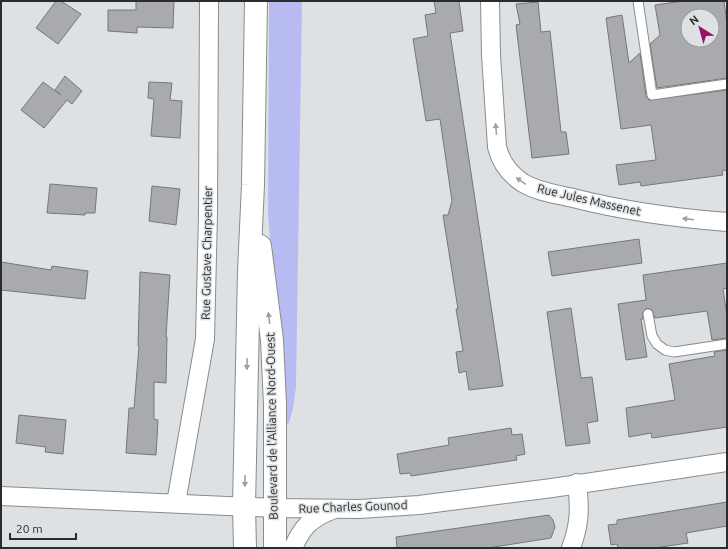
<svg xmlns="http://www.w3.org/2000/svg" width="728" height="549" font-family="Ubuntu,sans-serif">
  <rect width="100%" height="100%" fill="#dee1e3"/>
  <polygon fill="#b8bbf1" points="269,1 302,1 296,387 293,408 289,423 282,427 276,315 268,214"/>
  <g fill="#a8aaad" stroke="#75777a" fill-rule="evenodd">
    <polygon points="56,1 61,1 81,14 58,44 36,28"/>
    <polygon points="136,1 174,1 173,28 137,27 137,33 108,31 108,10 136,10"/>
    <polygon points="434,1 459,1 463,31 450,33 503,386 469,390 466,371 459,373 456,352 463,351 456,309 458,309 443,215 448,215 452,201 440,119 426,121 413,39 428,36 425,15 436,13"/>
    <path d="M 683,1 L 724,1 L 727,24 L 727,78 L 657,88 L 650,44 L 660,35 L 655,5 ZM 688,16 L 712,16 L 712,40 L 688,40 Z"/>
    <polygon points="538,2 541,32 550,31 561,132 566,132 569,154 532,158 516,25 520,24 516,4"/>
    <polygon points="622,15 629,63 640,53 646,96 649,100 727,90 727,170 722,171 723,175 641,186 640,182 619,185 616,165 656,160 651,125 621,129 606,18"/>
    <polygon points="65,76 82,91 72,104 67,100 44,128 21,110 43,82 61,95 55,90"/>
    <polygon points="149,82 172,83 170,100 182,101 180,138 151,136 154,99 148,98"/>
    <polygon points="50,184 97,188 95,213 85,213 85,215 47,213"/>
    <polygon points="152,186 180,189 176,225 149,221"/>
    <polygon points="639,239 642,263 552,276 548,252"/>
    <polygon points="1,262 51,270 52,266 88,271 85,299 1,290"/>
    <polygon points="727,263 727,288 723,289 727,316 727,338 712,340 707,311 655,318 652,310 647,308 643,312 643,319 641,319 647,357 626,360 618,304 646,300 643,275"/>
    <polygon points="140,272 170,275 166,337 167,337 166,383 154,382 154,419 158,420 156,455 126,453 129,408 134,408 139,346 138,346"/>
    <polygon points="571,308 581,378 592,377 598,421 587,423 590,443 566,446 547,312"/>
    <polygon points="727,350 727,427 652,438 651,433 629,437 626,408 675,400 669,364 715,356 714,352"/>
    <polygon points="19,415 66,420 63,454 45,452 46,447 16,443"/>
    <polygon points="511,428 512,435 522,434 525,454 516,456 517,460 411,476 410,473 400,474 397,454 449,445 448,438"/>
    <polygon points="727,502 727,526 686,533 688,543 654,548 618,548 617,544 611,545 608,525 617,524 617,520"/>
    <polygon points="549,515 553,520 555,527 551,538 488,548 397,548 396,537"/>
  </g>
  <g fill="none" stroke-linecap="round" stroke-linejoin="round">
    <g stroke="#898c8d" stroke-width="11">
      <g id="lane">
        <polyline points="638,1 652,95 727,84"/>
        <polyline points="648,314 652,336 657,344 665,350 674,352 727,344"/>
      </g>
    </g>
    <g stroke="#898c8d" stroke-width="20">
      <g id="street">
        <path d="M 490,1 L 491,55 L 497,147 C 501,163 509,174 523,183 C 538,192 556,194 573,198 C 624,211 675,218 727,222"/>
        <polyline points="1,496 275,508 360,509 419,505 552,488 727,462"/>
        <polyline points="176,503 205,339 208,213 209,1"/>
        <path d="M 293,548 C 302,527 311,518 332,510"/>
        <path d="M 571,548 C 580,524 580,508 577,483"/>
      </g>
    </g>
    <g stroke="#898c8d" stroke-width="24">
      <g id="secondary">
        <polyline points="260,246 272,340 275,405 275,548"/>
        <polyline points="245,548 244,506 249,271 253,185 256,1"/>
      </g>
    </g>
    <use href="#lane" stroke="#fff" stroke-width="9"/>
    <use href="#street" stroke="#fff" stroke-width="18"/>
    <use href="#secondary" stroke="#fff" stroke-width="22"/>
  </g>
  <defs><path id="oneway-solid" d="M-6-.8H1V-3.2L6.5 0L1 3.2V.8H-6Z"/></defs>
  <g fill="#9fa0a0">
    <use href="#oneway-solid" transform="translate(496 129) rotate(-95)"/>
    <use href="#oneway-solid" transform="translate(521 181) rotate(-146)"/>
    <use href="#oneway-solid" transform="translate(688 219) rotate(-173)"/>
    <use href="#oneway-solid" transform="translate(269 318) rotate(-97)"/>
    <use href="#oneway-solid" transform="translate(247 364) rotate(91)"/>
    <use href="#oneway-solid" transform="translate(245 481) rotate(91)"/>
  </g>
  <g text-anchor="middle" stroke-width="3" stroke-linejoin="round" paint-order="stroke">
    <g font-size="12" fill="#2a2b2c" stroke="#dee1e3">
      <text transform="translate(589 200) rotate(13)" y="4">Rue Jules Massenet</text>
      <text transform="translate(207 253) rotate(-89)" y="4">Rue Gustave Charpentier</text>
      <text transform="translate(272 426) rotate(-91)" y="4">Boulevard de l'Alliance Nord-Ouest</text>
      <text transform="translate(353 507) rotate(-2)" y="4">Rue Charles Gounod</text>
    </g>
  </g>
  <rect width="728" height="549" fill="none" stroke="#2a2b2c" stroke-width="4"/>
  <g transform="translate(700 28) rotate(323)"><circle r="19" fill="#dee1e3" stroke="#96989a"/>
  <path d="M0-3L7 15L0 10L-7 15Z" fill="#981166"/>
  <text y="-6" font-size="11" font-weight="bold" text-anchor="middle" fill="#2a2b2c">N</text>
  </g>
  <path d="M10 533v6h66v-6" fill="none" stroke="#2a2b2c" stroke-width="2"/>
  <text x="16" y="533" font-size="12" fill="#2a2b2c" stroke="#dee1e3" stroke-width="3" paint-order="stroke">20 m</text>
</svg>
